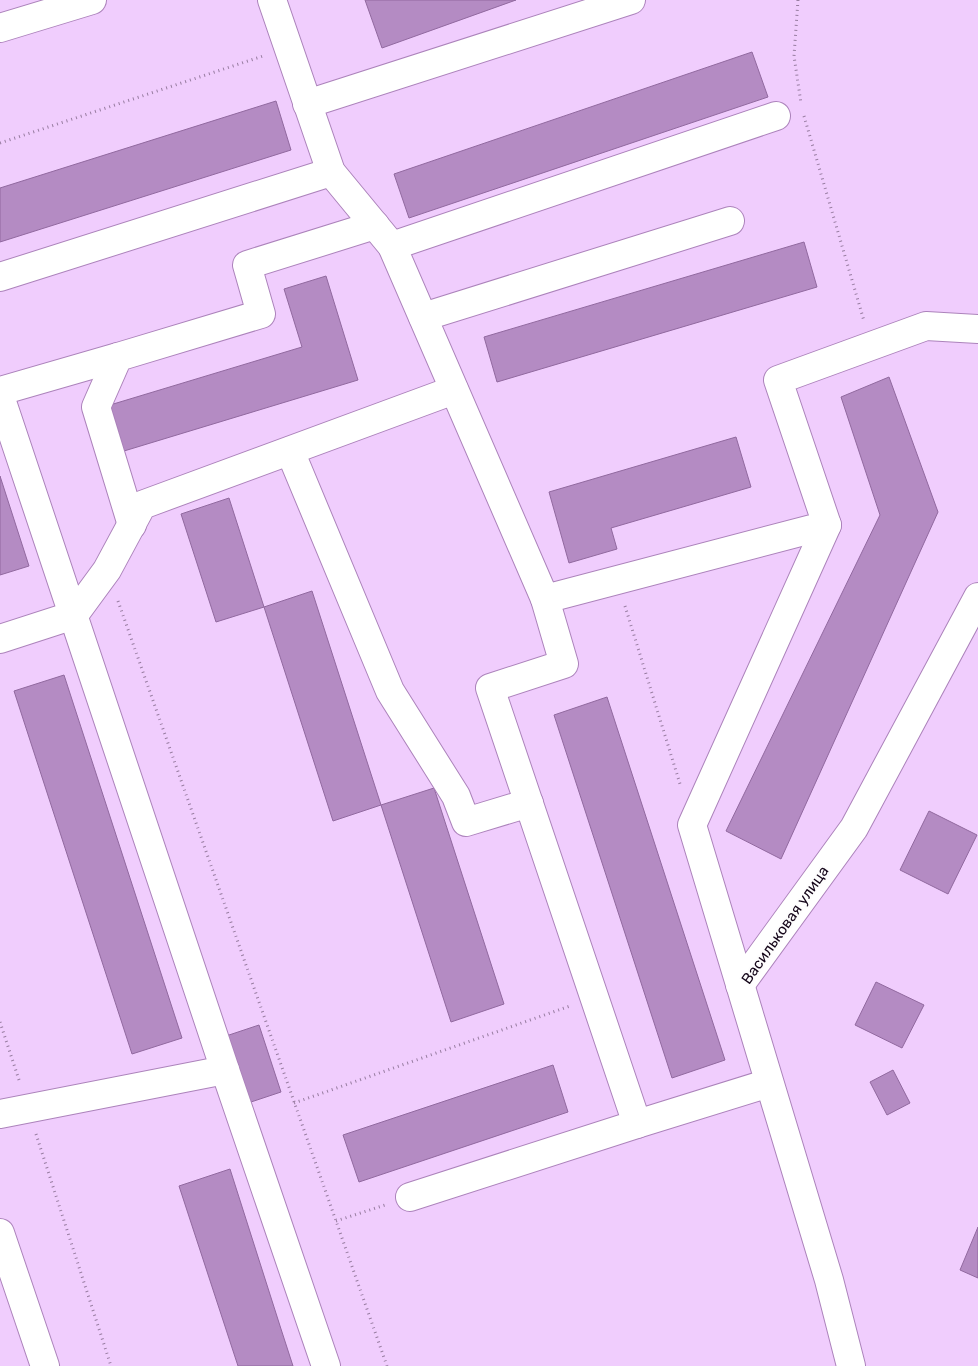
<svg xmlns="http://www.w3.org/2000/svg" width="978" height="1366" font-family="Rubik,sans-serif">
  <rect width="100%" height="100%" fill="#f0cdfd"/>
  <g fill="#b48bc3" stroke="#91699f">
    <polygon points="365,0 516,0 382,48"/>
    <polygon points="752,52 768,97 409,218 394,174"/>
    <polygon points="276,101 291,150 0,242 0,188"/>
    <polygon points="804,242 817,287 497,382 484,337"/>
    <polygon points="326,276 358,380 124,451 110,405 302,347 284,289"/>
    <polygon points="889,377 938,512 781,859 726,831 880,515 841,397"/>
    <polygon points="736,437 751,487 611,528 617,549 569,563 549,492"/>
    <polygon points="0,476 29,566 0,575"/>
    <polygon points="229,498 264,607 216,622 181,514"/>
    <polygon points="312,591 381,805 333,821 264,607"/>
    <polygon points="64,675 182,1038 132,1054 14,691"/>
    <polygon points="607,697 725,1060 672,1078 554,715"/>
    <polygon points="434,788 504,1004 451,1022 381,805"/>
    <polygon points="929,811 977,835 948,894 900,870"/>
    <polygon points="876,982 924,1005 902,1048 855,1025"/>
    <polygon points="259,1025 281,1092 245,1104 223,1037"/>
    <polygon points="553,1065 568,1112 359,1182 343,1135"/>
    <polygon points="893,1070 910,1103 887,1115 870,1082"/>
    <polygon points="230,1169 281,1329 293,1366 238,1366 179,1186"/>
    <polygon points="978,1227 978,1278 960,1270"/>
  </g>
  <g fill="none" stroke-linecap="round" stroke-linejoin="round">
    <g stroke="#ac83bb" stroke-width="30">
      <g id="minor">
        <polyline points="272,0 331,172 392,246 545,599 827,525 778,380 926,326 978,329"/>
        <polyline points="0,28 92,0"/>
        <polyline points="307,104 631,0"/>
        <polyline points="392,246 776,116"/>
        <polyline points="0,277 331,172"/>
        <polyline points="423,317 730,221"/>
        <polyline points="0,391 118,357"/>
        <polyline points="0,396 225,1070 326,1366"/>
        <polyline points="290,451 390,691 456,796 466,822 529,803"/>
        <polyline points="132,525 96,407 118,357 261,314 247,265 375,225"/>
        <polyline points="827,525 692,825 829,1280 851,1366"/>
        <polyline points="0,639 74,615 107,570 142,505 454,390"/>
        <polyline points="740,985 854,828 978,597"/>
        <polyline points="0,1114 225,1070"/>
        <polyline points="637,1124 769,1083"/>
        <polyline points="410,1197 637,1124 490,688 564,664 545,599"/>
        <polyline points="0,1233 45,1366"/>
      </g>
    </g>
    <g stroke="#987da1" stroke-width="3" stroke-dasharray="1 4" stroke-linecap="butt">
      <polyline points="798,0 794,56 801,103"/>
      <polyline points="804,116 864,321"/>
      <polyline points="0,143 263,56"/>
      <polyline points="118,601 387,1366"/>
      <polyline points="625,606 680,784"/>
      <polyline points="0,1022 20,1083"/>
      <polyline points="294,1103 570,1006"/>
      <polyline points="36,1134 111,1366"/>
      <polyline points="336,1221 385,1205"/>
    </g>
    <use href="#minor" stroke="#fff" stroke-width="28"/>
  </g>
  <g text-anchor="middle" stroke-width="4" stroke-linejoin="round" paint-order="stroke">
    <g font-size="15" fill="#140519" stroke="#fdfdfd">
      <text transform="translate(785 925) rotate(-55)" y="5">Васильковая улица</text>
    </g>
  </g>
</svg>
